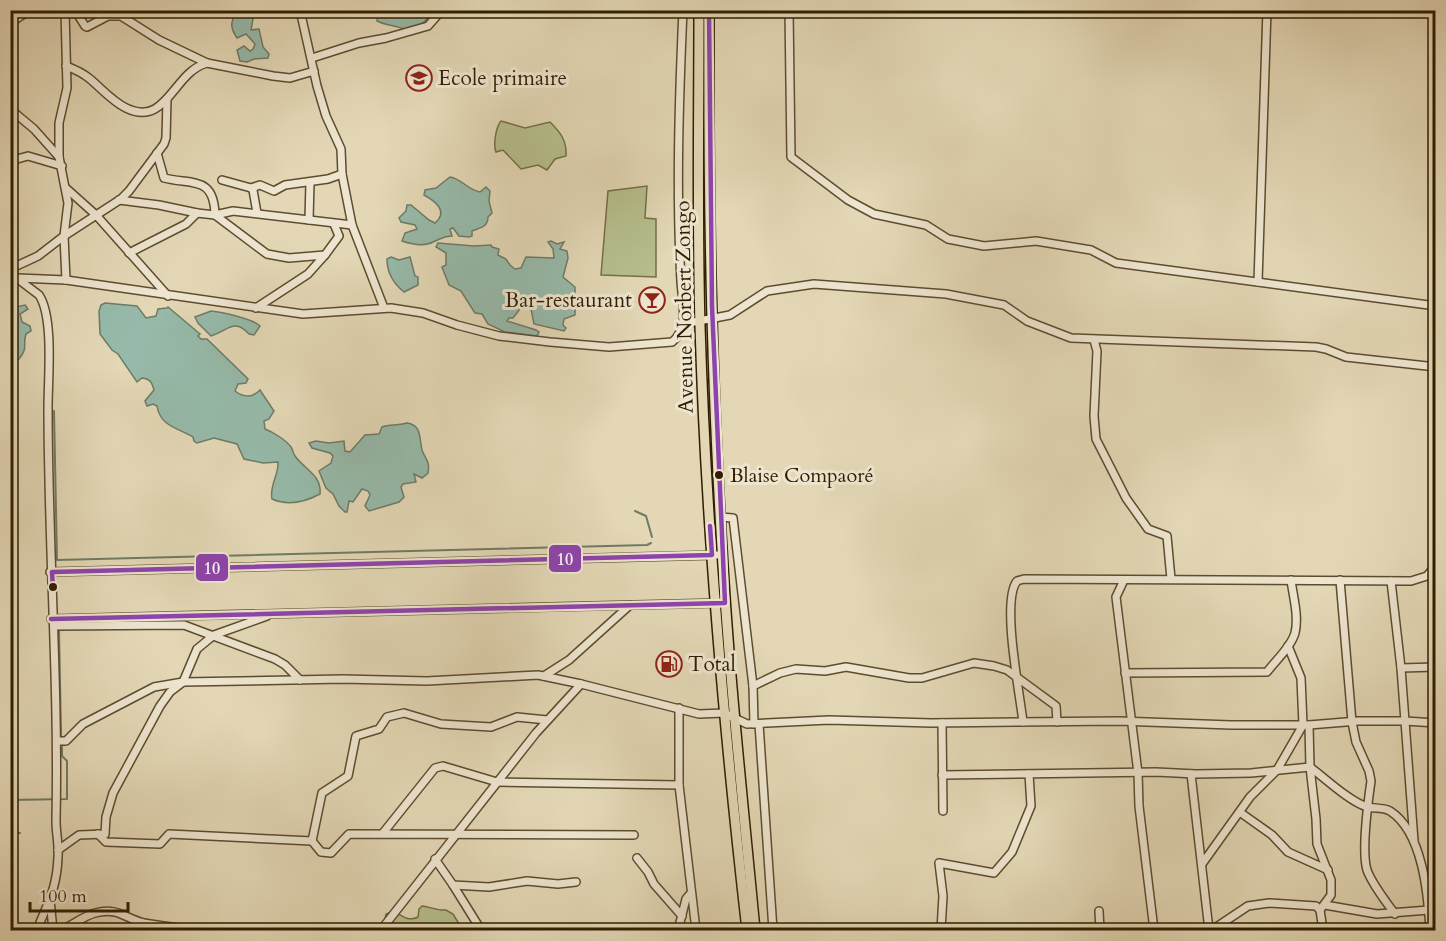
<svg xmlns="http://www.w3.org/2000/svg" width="1446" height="941" font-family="Cardo,serif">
  <rect width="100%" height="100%" fill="#e3d7b5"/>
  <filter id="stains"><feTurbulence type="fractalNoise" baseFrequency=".00333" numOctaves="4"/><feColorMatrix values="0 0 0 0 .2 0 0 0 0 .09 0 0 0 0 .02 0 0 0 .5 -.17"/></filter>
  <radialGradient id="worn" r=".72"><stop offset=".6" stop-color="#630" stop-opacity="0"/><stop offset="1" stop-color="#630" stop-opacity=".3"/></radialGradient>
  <g fill="#b6be8c" stroke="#746e46" stroke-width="1.5">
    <path d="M 501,121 L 525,128 L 550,122 C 560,132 567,140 566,156 L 555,159 L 547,170 L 538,165 L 521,169 L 503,150 L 496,152 C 493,144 496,127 501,121 Z"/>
    <polygon points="647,186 645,218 656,219 656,277 601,275 608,191"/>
    <path d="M 422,906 C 431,907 438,911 446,910 L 453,914 L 463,930 L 383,930 L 386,914 L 394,911 C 402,916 409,922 418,917 L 419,909 Z"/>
  </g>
  <g fill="#96baaa" stroke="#6e7b66" stroke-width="1.5">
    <path d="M 378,10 L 430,10 L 431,11 C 428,23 417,27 406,30 C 396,25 387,26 377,21 Z"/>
    <path d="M 240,13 L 243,16 L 251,16 L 253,19 L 251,30 L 259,29 L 263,47 L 269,54 L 268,58 L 254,59 L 247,62 L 240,61 L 237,50 L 244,46 L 250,51 L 253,49 L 255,44 L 246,34 L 237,38 C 231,29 230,24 235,14 Z"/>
    <path d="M 450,177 C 462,179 468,190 480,192 L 486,187 L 490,191 L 489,201 L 492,213 L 488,217 C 488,227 480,228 472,231 L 472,236 L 469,237 L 459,236 L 453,228 L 450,229 L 452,236 C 443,236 441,239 433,242 C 424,247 411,244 402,241 L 405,233 L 417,229 L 415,225 L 401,222 L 399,218 L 406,211 L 407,205 L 411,205 L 429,220 L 435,223 C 449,211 435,201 424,195 L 425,190 L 436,188 Z"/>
    <polygon points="551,241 557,244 564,242 560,249 567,251 568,258 563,277 575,287 575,315 564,319 563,325 566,328 564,331 534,324 530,304 523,305 513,318 509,318 507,321 536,330 539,332 537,336 505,332 488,324 482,314 475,313 461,291 449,285 442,267 446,265 446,253 436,247 438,243 474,246 491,245 492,247 499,249 498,255 506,259 510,265 515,269 521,268 526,257 554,258 553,249 548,242"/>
    <path d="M 391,257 L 399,260 L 410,257 L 415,276 L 418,277 L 418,285 L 404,292 C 394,284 387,273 387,259 Z"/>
    <path d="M 105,303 L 137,306 L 146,318 L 156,316 L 158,309 L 167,308 L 168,307 L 200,334 L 198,336 L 201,339 L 207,339 L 248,379 L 246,383 L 238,384 L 235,391 C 244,398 252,398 260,390 L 274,411 L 269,419 L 264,421 L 265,429 C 273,432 286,440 291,447 C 293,450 293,453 295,456 C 304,469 322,475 320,494 C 305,502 288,506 272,499 C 269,486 279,475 278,462 L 263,463 L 244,459 L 237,444 L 214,438 L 197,443 L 194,441 L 193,437 C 178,428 160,426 157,406 L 153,404 L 147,406 L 145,401 L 154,390 C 152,383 151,379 142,378 L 137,382 L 118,354 L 112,350 L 100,334 L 99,311 L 101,305 Z"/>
    <path d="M 25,305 L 28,309 L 20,314 L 22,322 L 30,326 L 31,331 L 26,334 C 22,345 29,347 19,359 L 16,359 L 11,363 L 11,308 Z"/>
    <path d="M 211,311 C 222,312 253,319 260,326 L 254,335 L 249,334 C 234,318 229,330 211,336 L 198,323 L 195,317 Z"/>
    <path d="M 407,423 C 422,425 419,438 422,450 C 426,461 430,460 428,473 L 422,478 L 414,474 L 416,482 L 403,484 L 401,487 L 404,497 L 399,502 L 369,511 L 365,506 L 370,495 L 368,491 L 362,489 L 353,502 L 349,501 L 347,512 L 345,512 L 339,506 L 333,494 L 326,488 L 319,471 L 331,463 L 333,456 L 330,453 L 312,448 L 309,443 L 316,441 L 329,443 L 344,441 L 345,451 L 350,452 L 365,435 L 379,434 L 382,427 C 390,424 396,426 407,423 Z"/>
  </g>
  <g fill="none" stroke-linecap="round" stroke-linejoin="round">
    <g stroke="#6e7b66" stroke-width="2">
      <polyline points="54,411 57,560 647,545 651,543"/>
      <polyline points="635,511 646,516 652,537"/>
      <polyline points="59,630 61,735"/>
      <polyline points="10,800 67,799 67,761 62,756 62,747"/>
      <polyline points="10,833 20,833"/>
    </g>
    <g stroke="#5e4c2e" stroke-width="10">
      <g id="minor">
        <polyline points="65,10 67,88 59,123 59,157 68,203 64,236 66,280"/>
        <polyline points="75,10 85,26 87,27 108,16 121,16 159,40 207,63"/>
        <polyline points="300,10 317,86 326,116 341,149 342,174 352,225 384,308"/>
        <polyline points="789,10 791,157 848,200 874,214 926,225 948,239 984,246 1036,241 1091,250 1116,263 1436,306"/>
        <polyline points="10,23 30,10"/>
        <polyline points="312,58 359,43 386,38 428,26 442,10"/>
        <path d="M 66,66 C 74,69 83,73 90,79 C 102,89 112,101 126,108 C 167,128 173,72 207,63 L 273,76 L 290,78 L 314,71"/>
        <polyline points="10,109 34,129 59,157"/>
        <polyline points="10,122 16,114"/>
        <path d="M 157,153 L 164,178 C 193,185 214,176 215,215 L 267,254 L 289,258 L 325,255 L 339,236 L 334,224"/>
        <polyline points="10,161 28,156 62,166"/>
        <polyline points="222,180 251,188 253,190 257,213"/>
        <polyline points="251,188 260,185 274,191 285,185 328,179 342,174"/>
        <polyline points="67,189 96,215 168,296"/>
        <polyline points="119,200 159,205 197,213 215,215 233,211 352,225"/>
        <polyline points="309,220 310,182"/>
        <polyline points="129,253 186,224 197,213"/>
        <polyline points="10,269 38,256 64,236 121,199 129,191 164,144 166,138 167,99"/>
        <path d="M 10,273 L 39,295 C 54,317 48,379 48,407 C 48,545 59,683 56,821 C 56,833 59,845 58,857 C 57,888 48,902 37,930"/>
        <path d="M 18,278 L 66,280 L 303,314 L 391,308 L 423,313 L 457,325 L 499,336 L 550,342 L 609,347 L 672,342 C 690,328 682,301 681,281 C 676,192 679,100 683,10"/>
        <polyline points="1258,282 1267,10"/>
        <polyline points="256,308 308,274 325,255"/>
        <polyline points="683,324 730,315 767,291 814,284 946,294 1004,305 1027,321 1071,338 1316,347 1326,349 1346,357 1436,367"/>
        <polyline points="1094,340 1097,351 1094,416 1096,439 1126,498 1148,529 1167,536 1171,579"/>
        <polyline points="720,517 733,518 753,686 754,724"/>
        <polyline points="50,572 717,555"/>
        <polyline points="1124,580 1116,597 1138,773 1139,806 1154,930"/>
        <path d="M 1340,580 L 1352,722 L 1356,742 L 1369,771 L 1371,781 C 1368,802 1361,850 1367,870 C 1372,884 1386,902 1395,914"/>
        <polyline points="1391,581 1401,668 1414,841"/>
        <polyline points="51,619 720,603"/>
        <polyline points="54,626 184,625 275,659 285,665 300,680"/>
        <polyline points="1401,668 1436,667"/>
        <path d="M 1125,673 L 1267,672 C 1276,660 1291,647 1295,633 C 1299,616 1293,596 1291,580"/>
        <polyline points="544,676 569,660 630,605"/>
        <polyline points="753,686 780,673 796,669 825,671 846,667 909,678 922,678 974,663 994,666 1007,670 1056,706 1057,722"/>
        <polyline points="679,708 679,785 696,930"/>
        <path d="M 1023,722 C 1020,694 1001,601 1017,581 L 1024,579 L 1411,581 L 1427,576 L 1436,565"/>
        <polyline points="942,723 943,811"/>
        <polyline points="759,724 773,930"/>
        <polyline points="1309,725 1310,767 1316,819 1317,844 1331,880 1331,895 1320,910"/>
        <polyline points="57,741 66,741 83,724 154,687 183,682 343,679 427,681 538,675 581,684 699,714 724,713 747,724 829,720 931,723 1119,721 1231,725 1309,725 1358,721 1405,721 1436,723"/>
        <polyline points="1191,774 1209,930"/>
        <path d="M 942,775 L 1156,772 L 1196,774 L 1251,773 L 1310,767 C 1326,779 1349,801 1367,807 C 1375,809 1382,807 1390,811 C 1423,832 1428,895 1430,930"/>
        <polyline points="1241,813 1272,835 1288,852 1328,870"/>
        <polyline points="383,833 435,768 443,766 497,782 679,785"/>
        <polyline points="98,834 106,842 160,844 169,834 312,841 322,793 348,776 356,736 379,729 387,717 404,713 441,724 491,727 517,717 547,720"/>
        <polyline points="312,841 321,852 331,853 349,834 634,835"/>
        <polyline points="58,850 79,835 105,834 106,817 113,793 160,706 170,692 183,682 197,649 214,635 267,616"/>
        <polyline points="637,858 648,872 654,884 682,916"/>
        <polyline points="435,859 453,885 489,887 527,881 558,884 576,882"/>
        <polyline points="1202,864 1250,797 1277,770 1303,725 1301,678 1288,646"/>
        <polyline points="453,885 481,930"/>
        <polyline points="50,900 53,930"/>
        <polyline points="1325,905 1377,914 1429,910"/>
        <polyline points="1099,911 1100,930"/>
        <path d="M 61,930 C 72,926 83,916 95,913 C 118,907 124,918 144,923 C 159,926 176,927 191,930"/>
        <polyline points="381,930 536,733 581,684"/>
        <polyline points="678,930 686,899 691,893"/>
        <polyline points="941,930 943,896 939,863 994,873 1012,852 1031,806 1029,774"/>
        <polyline points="1212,930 1248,906 1269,903 1316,906 1320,910 1323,930"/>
      </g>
    </g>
    <g stroke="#311d01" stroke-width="12">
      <g id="major">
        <path d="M 699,10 C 699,115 697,221 700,326 C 706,528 724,729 747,930"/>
        <path d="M 709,10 C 708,190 711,369 722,548 C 729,676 743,803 755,930"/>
      </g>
    </g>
    <use href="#minor" stroke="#ede5cf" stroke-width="7"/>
    <use href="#major" stroke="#e3d7b5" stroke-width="9"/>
    <g stroke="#ede5cf" stroke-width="9">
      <g id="bus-1">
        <polyline points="53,588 52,572 712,555 710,526"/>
        <polyline points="51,619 725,603 712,306 709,10"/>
      </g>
    </g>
    <use href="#bus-1" stroke="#8e44ad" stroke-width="4.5"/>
  </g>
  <defs>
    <g id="school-ring" transform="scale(1.35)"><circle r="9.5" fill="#ede5cf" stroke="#8f2418" stroke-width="1.5"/><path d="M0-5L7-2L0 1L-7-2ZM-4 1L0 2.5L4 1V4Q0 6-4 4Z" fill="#8f2418"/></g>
    <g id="bar-ring" transform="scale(1.35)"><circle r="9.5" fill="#ede5cf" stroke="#8f2418" stroke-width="1.5"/><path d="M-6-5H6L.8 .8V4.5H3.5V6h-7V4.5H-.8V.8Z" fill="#8f2418"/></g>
    <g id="fuel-ring" transform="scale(1.35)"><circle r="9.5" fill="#ede5cf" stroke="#8f2418" stroke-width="1.5"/><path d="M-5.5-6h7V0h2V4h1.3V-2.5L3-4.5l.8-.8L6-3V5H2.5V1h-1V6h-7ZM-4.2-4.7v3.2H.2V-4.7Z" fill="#8f2418"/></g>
  </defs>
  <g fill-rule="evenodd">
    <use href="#school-ring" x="419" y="78"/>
    <use href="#bar-ring" x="652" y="300"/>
    <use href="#fuel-ring" x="669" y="664"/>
  </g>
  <g fill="#311d01" stroke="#ede5cf" stroke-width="2">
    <circle cx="719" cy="475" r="5"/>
    <circle cx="53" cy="587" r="5"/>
  </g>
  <g text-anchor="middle" stroke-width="6" stroke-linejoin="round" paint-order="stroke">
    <g font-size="20" fill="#311d01" stroke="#ede5cf" text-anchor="start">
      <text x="730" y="482">Blaise Compaoré</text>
    </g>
    <g font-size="21" fill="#311d01" stroke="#ede5cf" text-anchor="start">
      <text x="438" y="85">Ecole primaire</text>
      <text x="632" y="307" text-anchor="end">Bar-restaurant</text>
      <text x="688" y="671">Total</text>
    </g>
    <g font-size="21" fill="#311d01" stroke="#ede5cf">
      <text transform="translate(684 307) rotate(-91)" y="7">Avenue Norbert Zongo</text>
    </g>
  </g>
  <g stroke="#ede5cf" stroke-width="2">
    <rect x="548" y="544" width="34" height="29" rx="6" fill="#8e44ad"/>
    <rect x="195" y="553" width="34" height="29" rx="6" fill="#8e44ad"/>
  </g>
  <g font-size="16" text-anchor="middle" font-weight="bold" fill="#fff">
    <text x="565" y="565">10</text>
    <text x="212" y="574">10</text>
  </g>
  <rect width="1446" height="941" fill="none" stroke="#e3d7b5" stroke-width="36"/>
  <rect x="12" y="12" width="1422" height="917" fill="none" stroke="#311d01" stroke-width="3"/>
  <rect x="18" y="18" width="1410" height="905" fill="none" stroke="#311d01" stroke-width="1.5"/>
  <path d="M30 902v9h98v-9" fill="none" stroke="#311d01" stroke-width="3"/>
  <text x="39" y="902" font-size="18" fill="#311d01" stroke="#ede5cf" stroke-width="4.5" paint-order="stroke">100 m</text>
  <rect width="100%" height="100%" filter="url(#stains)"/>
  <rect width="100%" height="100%" fill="url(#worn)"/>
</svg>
